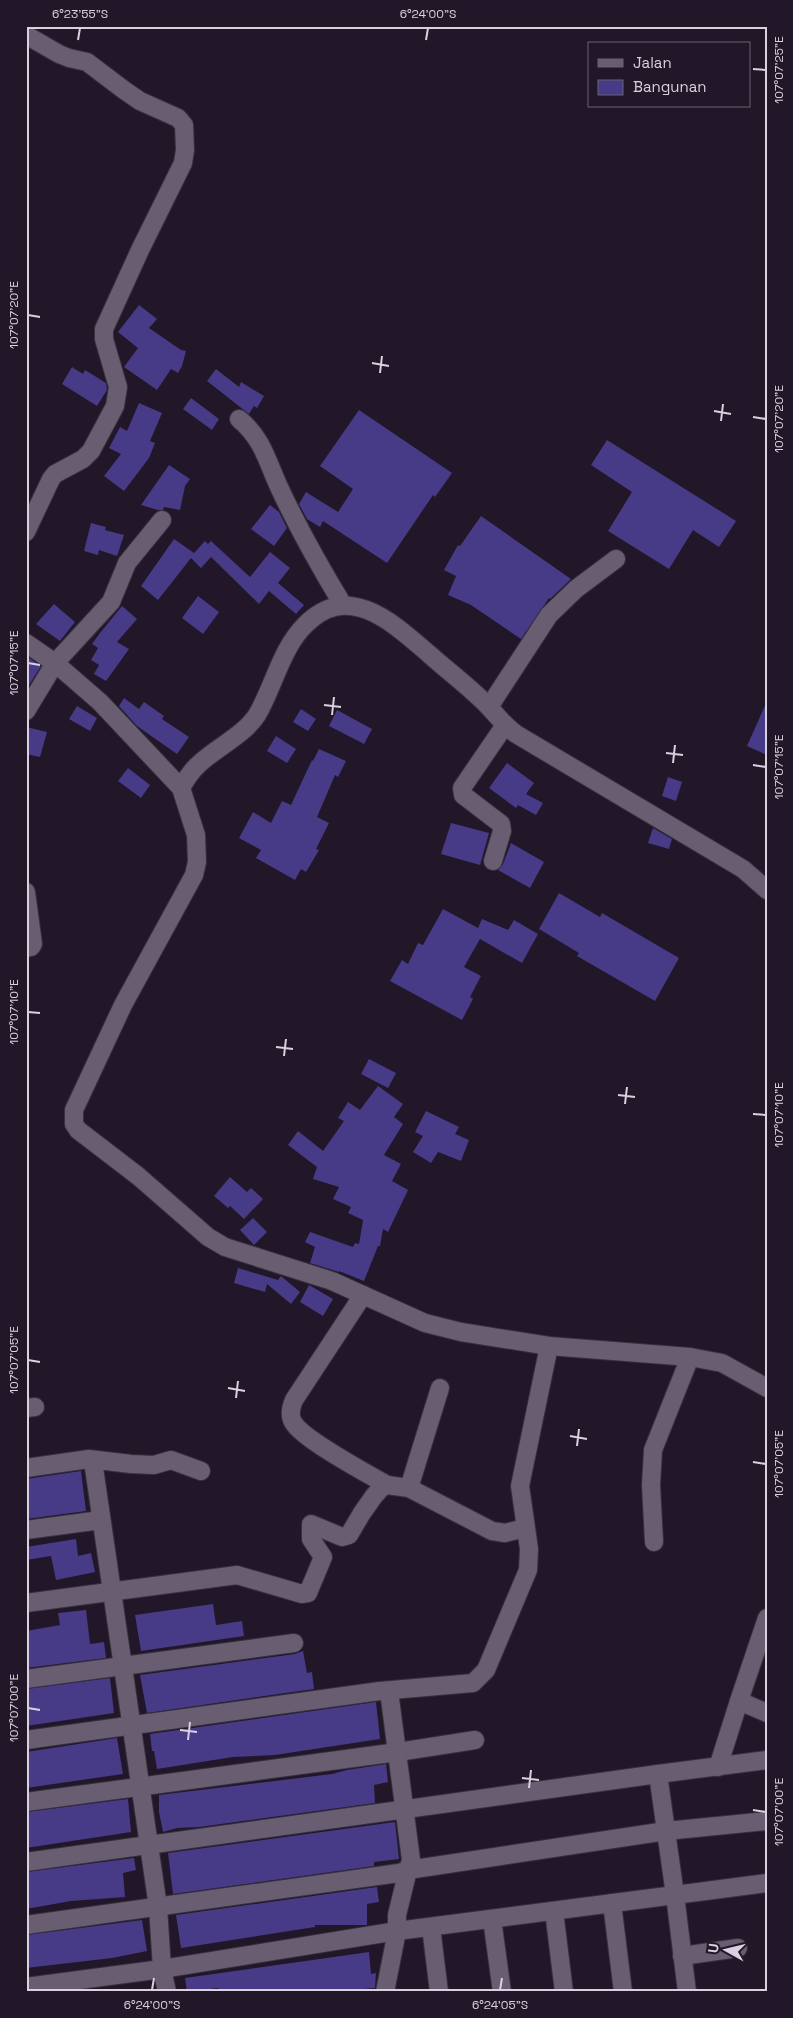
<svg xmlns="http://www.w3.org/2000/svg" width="793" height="2018" font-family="'Space Grotesk',sans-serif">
  <rect width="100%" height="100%" fill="#211728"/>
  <g fill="#473a86">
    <polygon points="139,305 157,319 149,328 181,350 186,351 182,366 178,373 171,369 157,390 124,367 138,348 118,332"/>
    <polygon points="72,367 83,374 85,370 106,383 107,390 97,406 62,384"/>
    <polygon points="216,369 239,387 241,382 264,396 257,408 254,406 249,414 207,381"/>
    <polygon points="191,398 219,419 212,430 183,409"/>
    <polygon points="139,403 162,413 150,441 155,443 149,458 124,491 104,476 121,454 109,448 120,427 127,431"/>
    <polygon points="359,410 452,473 435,497 433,495 387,563 323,521 320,527 307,519 299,504 306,492 338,512 353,489 320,466"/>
    <polygon points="607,440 736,521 719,547 693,530 669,569 608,531 632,492 591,465"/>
    <polygon points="169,465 190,479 185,486 180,510 164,507 163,510 158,510 141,505"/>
    <polygon points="270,505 279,512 287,528 274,546 251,529"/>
    <polygon points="481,516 571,579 550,599 549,598 521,639 471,605 448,595 456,576 444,570 458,545 460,546"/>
    <polygon points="91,523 106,527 105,530 124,535 117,556 99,550 98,555 84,551"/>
    <polygon points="174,539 194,553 205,541 208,544 211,541 250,577 270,552 290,568 278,583 304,605 296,614 269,591 259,604 211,557 201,568 191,558 158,600 141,586"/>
    <polygon points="198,596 219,612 203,634 182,618"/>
    <polygon points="54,604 75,622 60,641 36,624"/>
    <polygon points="122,606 137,619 117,642 129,649 106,681 94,674 99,665 91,660 98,648 92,644 100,633"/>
    <polygon points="26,656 41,666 26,690"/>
    <polygon points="124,698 139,709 144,702 164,716 162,719 189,737 177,754 137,726 119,706"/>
    <polygon points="767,701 767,755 747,746"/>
    <polygon points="77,706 97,718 90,731 69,719"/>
    <polygon points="301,709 316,719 308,731 293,722"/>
    <polygon points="337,710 372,729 364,744 329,726"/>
    <polygon points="26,727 47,732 40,757 26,754"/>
    <polygon points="276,736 296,749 287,763 267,751"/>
    <polygon points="319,749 346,761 338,777 335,775 317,817 329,823 316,849 319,850 306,872 301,869 295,880 256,858 261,850 239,838 253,812 271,823 282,801 291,805 312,760 313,761"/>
    <polygon points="507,763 534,783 526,794 543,803 536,815 518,805 516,808 489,788"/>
    <polygon points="128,768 150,785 141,798 118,781"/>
    <polygon points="668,777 682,782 676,801 662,796"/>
    <polygon points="451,823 489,833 480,865 441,854"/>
    <polygon points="653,828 672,839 669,849 648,843"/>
    <polygon points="511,843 544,862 530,888 498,870 503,864"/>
    <polygon points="559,893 600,917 602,913 679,958 655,1001 577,956 579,953 539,929"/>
    <polygon points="443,909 478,928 482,919 508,930 514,920 538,934 522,963 480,939 464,967 481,976 470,997 473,999 462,1020 390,981 402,960 408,964 418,943 423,945"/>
    <polygon points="369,1059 396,1073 388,1088 361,1074"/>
    <polygon points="378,1086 403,1104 394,1117 403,1124 384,1155 401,1164 392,1181 408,1190 388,1232 383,1229 380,1246 378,1246 364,1281 339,1271 339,1272 310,1263 315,1247 305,1242 310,1232 353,1247 355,1243 359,1244 363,1220 348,1213 351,1207 333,1199 339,1187 313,1179 317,1167 288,1145 298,1131 323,1151 344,1121 338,1118 348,1102 360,1110"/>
    <polygon points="426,1111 459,1127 455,1134 469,1140 461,1161 438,1152 431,1163 413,1152 423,1136 415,1132"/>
    <polygon points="230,1177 247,1192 251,1188 263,1199 244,1219 230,1206 228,1208 214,1196"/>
    <polygon points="253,1218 267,1232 254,1245 240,1230"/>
    <polygon points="238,1268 278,1280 281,1276 300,1292 291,1304 267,1284 265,1292 234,1283"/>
    <polygon points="309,1285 333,1299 323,1316 300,1302"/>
    <polygon points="81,1471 86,1511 26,1519 26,1479"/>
    <polygon points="76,1539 78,1556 91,1553 95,1572 56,1580 51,1556 26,1560 26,1547"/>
    <polygon points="213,1604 216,1625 242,1621 244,1636 141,1651 135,1615"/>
    <polygon points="86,1610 90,1644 104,1642 106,1658 26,1668 26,1631 60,1625 58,1613"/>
    <polygon points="303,1651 307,1673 312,1672 314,1689 147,1713 140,1675 295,1654"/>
    <polygon points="110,1678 114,1713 26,1726 26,1689"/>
    <polygon points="376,1702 380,1739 275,1755 233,1757 157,1769 154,1751 152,1751 150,1734"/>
    <polygon points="117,1738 123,1774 26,1788 26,1752"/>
    <polygon points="386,1764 388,1782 374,1785 375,1803 199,1827 177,1828 163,1832 159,1812 159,1795 332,1774 347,1770"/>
    <polygon points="128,1799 131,1832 26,1848 26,1812"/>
    <polygon points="395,1822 399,1859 374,1862 374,1866 173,1894 168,1853"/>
    <polygon points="134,1858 136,1870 123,1873 125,1897 71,1901 26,1909 26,1872"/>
    <polygon points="377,1887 379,1902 367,1904 367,1925 315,1925 315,1927 181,1948 176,1915"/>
    <polygon points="142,1920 147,1951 112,1958 26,1968 26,1935"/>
    <polygon points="369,1952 371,1974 376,1973 375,1988 328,1992 219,1992 218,1988 187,1992 185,1978"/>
  </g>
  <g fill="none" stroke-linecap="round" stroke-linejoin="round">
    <g stroke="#38313d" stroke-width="20">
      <g id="street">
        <polyline points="26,35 59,54 69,58 87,62 124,90 140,101 178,118 184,125 185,150 183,163 140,250 104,329 104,339 118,387 115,406 91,451 83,459 55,474 51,479 26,532"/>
        <path d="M 239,419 C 263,439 267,461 279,487 C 298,528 320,567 343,605"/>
        <polyline points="26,643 55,663 100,702 181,788 196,835 197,862 194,875 123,1005 74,1110 74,1124 78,1130 138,1176 208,1237 225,1247 332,1281 425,1323 461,1332 549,1346 690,1357 722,1363 767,1388"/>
        <polyline points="489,707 549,615 576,589 616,559"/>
        <polyline points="26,711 55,663 111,602 127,563 162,520"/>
        <path d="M 181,788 C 186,779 191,771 199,764 C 217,747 243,736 257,715 C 274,686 281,649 305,625 C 349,580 394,624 429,654 C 449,672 471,688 489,707 C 498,717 505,726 516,734 L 743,869 L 767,890"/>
        <polyline points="493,861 502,831 501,824 463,795 462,788 505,725"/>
        <polyline points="26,892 33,944 31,947 26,948"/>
        <path d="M 363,1295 L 294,1400 C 291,1407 289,1415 293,1422 C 302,1439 368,1474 387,1485"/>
        <polyline points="26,1408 35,1407"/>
        <polyline points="93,1461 158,1907 162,1969 167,1992"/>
        <polyline points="26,1468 89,1459 131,1464 154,1465 171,1460 201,1471"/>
        <polyline points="409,1488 440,1388"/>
        <polyline points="26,1530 101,1520"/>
        <polyline points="654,1542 651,1485 653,1450 690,1357"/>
        <polyline points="26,1603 237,1575 302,1594 308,1593 323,1557 311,1539 311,1524 342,1537 349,1535 362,1513 374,1496 382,1487 387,1485 409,1488 492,1531 505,1533 525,1528"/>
        <polyline points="26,1679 294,1643"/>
        <polyline points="739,1701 767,1618"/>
        <polyline points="26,1740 380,1691 473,1683 486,1670 528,1570 529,1549 520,1486 549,1346"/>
        <polyline points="718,1767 739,1701 767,1713"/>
        <polyline points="26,1802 398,1752 475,1740"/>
        <polyline points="26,1862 658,1774"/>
        <polyline points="612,1903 623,1992"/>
        <polyline points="554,1911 564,1992"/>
        <polyline points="492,1919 502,1992"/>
        <polyline points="26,1925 399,1873 408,1870 411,1860 389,1691"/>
        <polyline points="431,1927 439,1992"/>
        <polyline points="682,1956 738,1948"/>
        <polyline points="26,1987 162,1969 397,1931 675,1895 658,1774 767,1760"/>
        <polyline points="385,1992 397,1931 397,1915 408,1870 666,1831 767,1821"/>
        <polyline points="687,1992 675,1895 767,1883"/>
      </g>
    </g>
    <use href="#street" stroke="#695d72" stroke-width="18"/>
  </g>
  <path fill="none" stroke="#d9d2de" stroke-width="2" d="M 78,40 L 80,28M 426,40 L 428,28M 753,69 L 766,70M 28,315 L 40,317M 372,363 L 389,366M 380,373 L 382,356M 714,411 L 731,414M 753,417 L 766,419M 721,421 L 723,404M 28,663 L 40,665M 324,705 L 341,707M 332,715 L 334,697M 666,753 L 683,755M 673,763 L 675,745M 753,765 L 766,767M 28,1012 L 40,1013M 276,1047 L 293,1049M 284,1056 L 286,1039M 618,1095 L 635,1097M 625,1104 L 627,1087M 753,1114 L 766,1115M 28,1360 L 40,1362M 228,1388 L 245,1391M 236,1398 L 238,1381M 570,1436 L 587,1439M 577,1446 L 579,1429M 753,1462 L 766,1464M 28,1708 L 40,1710M 180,1730 L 197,1732M 188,1740 L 190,1722M 522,1778 L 539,1780M 529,1788 L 531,1770M 753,1810 L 766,1812M 152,1990 L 154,1978M 500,1990 L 502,1978"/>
  <rect width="793" height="2018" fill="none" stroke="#211728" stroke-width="55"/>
  <rect x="588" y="42" width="162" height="65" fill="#211728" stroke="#6b6271"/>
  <rect x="598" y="59" width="25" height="8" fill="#695d72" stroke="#6b6271"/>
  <text x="633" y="68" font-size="15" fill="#d9d2de">Jalan</text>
  <rect x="598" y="80" width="25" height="15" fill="#473a86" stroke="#6b6271"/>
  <text x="633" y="92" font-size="15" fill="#d9d2de">Bangunan</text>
  <g transform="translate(726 1950) rotate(278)" stroke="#211728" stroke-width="4" paint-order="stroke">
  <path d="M0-4L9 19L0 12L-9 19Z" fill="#d9d2de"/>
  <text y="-8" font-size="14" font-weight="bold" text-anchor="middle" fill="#d9d2de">U</text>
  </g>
  <rect x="28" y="28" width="738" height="1962" fill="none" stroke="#d9d2de" stroke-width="2"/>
  <g font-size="12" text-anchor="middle" fill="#d9d2de">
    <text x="80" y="18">6°23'55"S</text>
    <text x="428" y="18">6°24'00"S</text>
    <text transform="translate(779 70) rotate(-90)" y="4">107°07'25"E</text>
    <text transform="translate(14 315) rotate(-90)" y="4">107°07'20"E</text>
    <text transform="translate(779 419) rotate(-90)" y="4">107°07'20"E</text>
    <text transform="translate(14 663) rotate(-90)" y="4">107°07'15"E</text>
    <text transform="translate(779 767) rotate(-90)" y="4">107°07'15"E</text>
    <text transform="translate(14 1012) rotate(-90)" y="4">107°07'10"E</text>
    <text transform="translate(779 1115) rotate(-90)" y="4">107°07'10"E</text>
    <text transform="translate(14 1360) rotate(-90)" y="4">107°07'05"E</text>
    <text transform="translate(779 1464) rotate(-90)" y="4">107°07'05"E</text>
    <text transform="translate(14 1708) rotate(-90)" y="4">107°07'00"E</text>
    <text transform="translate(779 1812) rotate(-90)" y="4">107°07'00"E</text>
    <text x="152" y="2009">6°24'00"S</text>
    <text x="500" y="2009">6°24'05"S</text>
  </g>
</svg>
